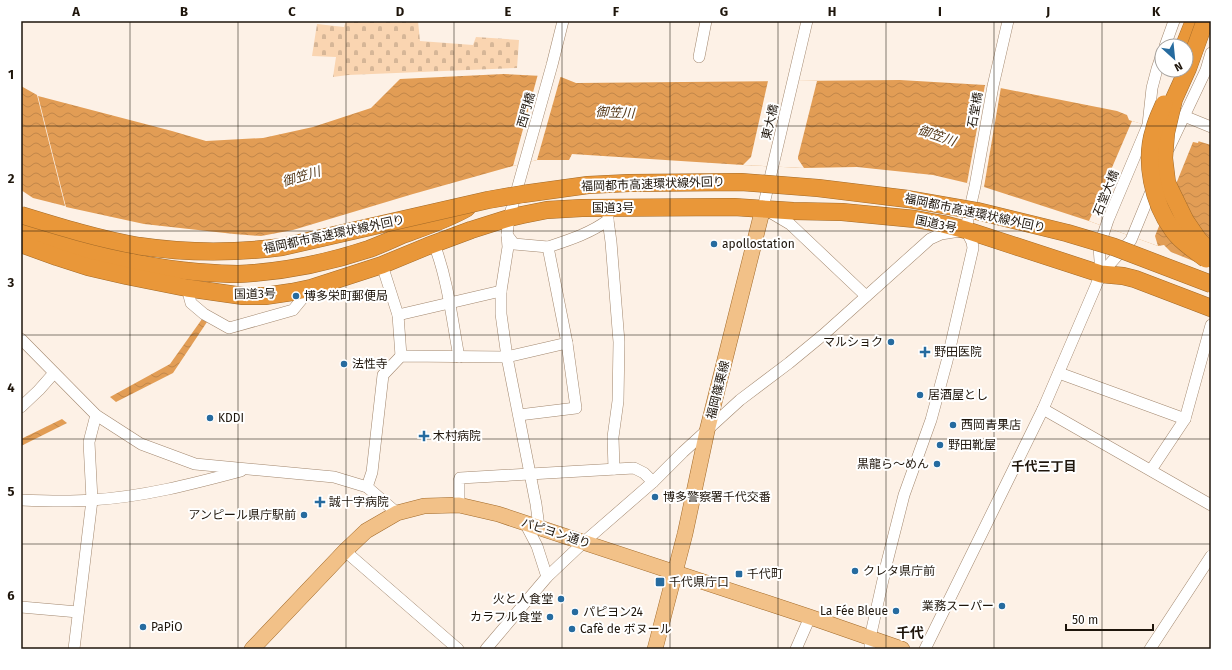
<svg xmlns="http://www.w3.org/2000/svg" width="1232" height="670" font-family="'Fira Sans','Noto Sans JP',sans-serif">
  <defs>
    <pattern id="cemetery-stones" width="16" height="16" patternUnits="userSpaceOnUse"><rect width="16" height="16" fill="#fad5b1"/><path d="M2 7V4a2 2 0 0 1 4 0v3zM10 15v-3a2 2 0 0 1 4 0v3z" fill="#d6b697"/></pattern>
    <pattern id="water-waves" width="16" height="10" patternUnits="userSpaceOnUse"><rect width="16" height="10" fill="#e29d55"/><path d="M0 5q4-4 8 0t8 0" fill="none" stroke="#c18649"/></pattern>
  </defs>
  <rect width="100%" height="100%" fill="#fdf1e6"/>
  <polygon fill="url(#cemetery-stones)" points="346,21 418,21 420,41 473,45 476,37 519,40 517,68 348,75 333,77 336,57 312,56 317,24 344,27"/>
  <g fill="url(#water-waves)">
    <polygon points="504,74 561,77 576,83 900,80 985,85 1117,111 1127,115 1129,120 1132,121 1211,145 1211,268 1171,252 1164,245 1158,246 1089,221 984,187 933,175 857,167 804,168 743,165 572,154 569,160 537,160 513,166 413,194 293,230 261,236 234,234 144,224 66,207 38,96 172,131 206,141 263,138 313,127 371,108 400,79"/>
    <polygon points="21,86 37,95 65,206 33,198 21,190"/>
    <polygon points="202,319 207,322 173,373 116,402 110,397 170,364"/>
    <polygon points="62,419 67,423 21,446 21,439"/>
  </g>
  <g fill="#fdf1e6">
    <polygon points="538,74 561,75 537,160 513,166"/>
    <polygon points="768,81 817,81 798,157 798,159 804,168 743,165 751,157"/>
    <polygon points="985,85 1001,87 984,187 975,186 967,183"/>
    <polygon points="1132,121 1199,140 1198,143 1193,142 1155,236 1158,246 1089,221"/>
  </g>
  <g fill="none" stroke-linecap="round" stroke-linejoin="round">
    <g stroke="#a2876e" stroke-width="12">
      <g id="minor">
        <polyline points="807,21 763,208 790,224 866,296"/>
        <polyline points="1165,46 1174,21"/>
        <polyline points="699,57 706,21"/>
        <polyline points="1184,116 1211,127"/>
        <polyline points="1169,148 1206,70 1211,53"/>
        <polyline points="608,220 611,242 619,342 618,401 613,437 614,469"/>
        <polyline points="507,235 514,244 548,247"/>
        <path d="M 434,244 C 448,280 452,320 459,357"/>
        <polyline points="382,265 398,315 401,356"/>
        <polyline points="1101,274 1099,247 1108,220 1148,125 1152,88 1157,69 1162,54"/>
        <polyline points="187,288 191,303 204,314 229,328 293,310 311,288"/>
        <polyline points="398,315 501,291"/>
        <polyline points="21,339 96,415 141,444 195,464 334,477 367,487 397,513"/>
        <polyline points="1059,373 1185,419"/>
        <polyline points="21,407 39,390 54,373"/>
        <polyline points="1043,409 1211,505"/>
        <path d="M 519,415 L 576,408 L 567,343 L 548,247 C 569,240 591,233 608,220 L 608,208"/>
        <polyline points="1151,470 1185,419 1211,325"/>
        <polyline points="367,487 372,472 383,375 401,356 507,357 567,343"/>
        <path d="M 21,500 C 44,501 68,502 91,500 C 143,497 192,484 241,471"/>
        <polyline points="459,505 459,481 460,478 634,468 644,473 653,482"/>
        <polyline points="525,523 537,546 547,577"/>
        <polyline points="539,527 536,504 507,357 501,314 501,291 508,247 507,235 509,218 552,65 563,21"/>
        <polyline points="345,551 458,649"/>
        <polyline points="21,607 78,612"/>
        <polyline points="74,649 92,500 89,442 96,415"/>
        <polyline points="486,649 547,577 584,542 653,482 683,452 740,400 789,363 823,335 930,239 941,234 960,231"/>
        <polyline points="796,649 810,617"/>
        <polyline points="870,649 870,638 887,562 904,495 931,420 947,361 973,248 972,242 966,230 970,208 975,186 993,86 1008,21"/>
        <polyline points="925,649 1043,409 1101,274 1131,240 1154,184"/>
        <polyline points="1150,649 1211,556"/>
      </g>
    </g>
    <g stroke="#a26a29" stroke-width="16">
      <g id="major">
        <polyline points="252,649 345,551 366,531 397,513 424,506 459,505 498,514 810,617 902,649"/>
        <polyline points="655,649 685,534 707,431 763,208"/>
      </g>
    </g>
    <g stroke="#a26a29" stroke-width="18">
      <g id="highway">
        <polyline points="1184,46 1194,21"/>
        <path d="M 21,231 C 79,250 137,267 198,272 C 211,273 224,274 238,274 C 282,272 327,263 369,249 C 380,245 391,240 402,235 C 424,227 446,220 467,208"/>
        <polyline points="21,244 57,257 88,267 127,276 187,288 243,296 265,296 292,292 311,288 382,265 428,246 471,230 509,218 522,215 547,210 582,208 734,207 793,211 842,212 915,219 943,224 966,230 1101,274 1123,276 1135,279 1211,308"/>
      </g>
    </g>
    <use href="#minor" stroke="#fff" stroke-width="11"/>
    <use href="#major" stroke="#f2c188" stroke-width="15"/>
    <use href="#highway" stroke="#e99739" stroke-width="17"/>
    <g stroke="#a26a29" stroke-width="18" stroke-linecap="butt">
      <g id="highway-bridge">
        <polyline points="1205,21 1188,68 1174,99 1166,133 1164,158 1167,183 1185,220 1198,239 1211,253"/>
        <path d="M 1164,104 C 1160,113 1156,121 1154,130 C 1144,161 1153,203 1172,229 C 1180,241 1194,250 1206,259"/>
        <path d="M 21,215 C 60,227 99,239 139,246 C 186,253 235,253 282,247 L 488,200 L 523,194 L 588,185 L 629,183 L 741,182 L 818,188 L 908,199 L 977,211 L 1067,233 L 1114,247 L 1211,284"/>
      </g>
    </g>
    <use href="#highway-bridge" stroke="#e99739" stroke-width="17"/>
  </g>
  <path fill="none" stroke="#1e150b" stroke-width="1" stroke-opacity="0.55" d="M 130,21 L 130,649M 238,21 L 238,649M 346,21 L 346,649M 454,21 L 454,649M 562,21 L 562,649M 670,21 L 670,649M 778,21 L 778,649M 886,21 L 886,649M 994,21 L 994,649M 1102,21 L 1102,649M 21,126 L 1211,126M 21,231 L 1211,231M 21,335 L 1211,335M 21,439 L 1211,439M 21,544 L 1211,544"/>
  <g fill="#266b9f" stroke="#fff" stroke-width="1.5">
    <circle cx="714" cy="244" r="4"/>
    <circle cx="296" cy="296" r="4"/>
    <circle cx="891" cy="342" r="4"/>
    <path d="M923 346h4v4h4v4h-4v4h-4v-4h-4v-4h4z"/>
    <circle cx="344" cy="364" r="4"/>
    <circle cx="920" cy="395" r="4"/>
    <circle cx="210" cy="418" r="4"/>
    <circle cx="953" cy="425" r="4"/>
    <path d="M422 430h4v4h4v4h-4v4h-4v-4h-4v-4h4z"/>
    <circle cx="940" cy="445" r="4"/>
    <circle cx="937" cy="464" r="4"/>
    <circle cx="655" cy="497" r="4"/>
    <path d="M318 496h4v4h4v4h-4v4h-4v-4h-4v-4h4z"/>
    <circle cx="304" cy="515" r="4"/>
    <circle cx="855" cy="571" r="4"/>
    <rect x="735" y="570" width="8" height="8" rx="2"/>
    <rect x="655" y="577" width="10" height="10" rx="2"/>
    <circle cx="561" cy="599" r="4"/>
    <circle cx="1002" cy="606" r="4"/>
    <circle cx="896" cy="611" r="4"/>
    <circle cx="575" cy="612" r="4"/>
    <circle cx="550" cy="617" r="4"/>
    <circle cx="143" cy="627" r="4"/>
    <circle cx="572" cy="629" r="4"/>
  </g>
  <g text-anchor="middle" stroke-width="4" stroke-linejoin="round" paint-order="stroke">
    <g font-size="12" fill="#1e150b" stroke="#fff">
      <text transform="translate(526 110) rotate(-74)" y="4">西門橋</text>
      <text transform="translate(975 110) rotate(-80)" y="4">石堂橋</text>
      <text transform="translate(770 122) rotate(-77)" y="4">東大橋</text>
      <text transform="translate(653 184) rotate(-2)" y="4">福岡都市高速環状線外回り</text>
      <text transform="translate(1106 193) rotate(-68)" y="4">石堂大橋</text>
      <text x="613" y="212">国道3号</text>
      <text transform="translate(975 213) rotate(12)" y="4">福岡都市高速環状線外回り</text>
      <text transform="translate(936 224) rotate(12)" y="4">国道3号</text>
      <text transform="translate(334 234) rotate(-12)" y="4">福岡都市高速環状線外回り</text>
      <text transform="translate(255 294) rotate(-1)" y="4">国道3号</text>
      <text transform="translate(718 390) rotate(-76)" y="4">福岡篠栗線</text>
      <text transform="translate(556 533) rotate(18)" y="4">パピヨン通り</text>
    </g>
    <g font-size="12" fill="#1e150b" stroke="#fff" text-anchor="start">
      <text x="722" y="248">apollostation</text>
      <text x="304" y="300">博多栄町郵便局</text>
      <text x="883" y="346" text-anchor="end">マルショク</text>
      <text x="934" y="356">野田医院</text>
      <text x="352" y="368">法性寺</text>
      <text x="928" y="399">居酒屋とし</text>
      <text x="218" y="422">KDDI</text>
      <text x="961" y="429">西岡青果店</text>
      <text x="433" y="440">木村病院</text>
      <text x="948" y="449">野田靴屋</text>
      <text x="929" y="468" text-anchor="end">黒龍ら〜めん</text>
      <text x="663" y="501">博多警察署千代交番</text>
      <text x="329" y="506">誠十字病院</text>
      <text x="296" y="519" text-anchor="end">アンピール県庁駅前</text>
      <text x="863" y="575">クレタ県庁前</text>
      <text x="747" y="578">千代町</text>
      <text x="669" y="586">千代県庁口</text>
      <text x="553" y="603" text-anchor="end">火と人食堂</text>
      <text x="994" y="610" text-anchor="end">業務スーパー</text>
      <text x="888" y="615" text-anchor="end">La Fée Bleue</text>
      <text x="583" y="616">パピヨン24</text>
      <text x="542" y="621" text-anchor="end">カラフル食堂</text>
      <text x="151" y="631">PaPiO</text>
      <text x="580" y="633">Cafè de ボヌール</text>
    </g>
    <g font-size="13" font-style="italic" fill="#543819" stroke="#fff">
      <text transform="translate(615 112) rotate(2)" y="5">御笠川</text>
      <text transform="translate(937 135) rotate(19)" y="5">御笠川</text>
      <text transform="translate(301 176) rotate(-17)" y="5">御笠川</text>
    </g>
    <g font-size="13" font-weight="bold" fill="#1e150b" stroke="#fff">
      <text x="1044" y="471">千代三丁目</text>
    </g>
    <g font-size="14" font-weight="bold" fill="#1e150b" stroke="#fff">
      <text x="910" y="638">千代</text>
    </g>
  </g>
  <rect width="1232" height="670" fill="none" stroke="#ffffff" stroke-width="44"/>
  <g transform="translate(1174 58) rotate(153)"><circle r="19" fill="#ffffff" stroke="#a5a19d"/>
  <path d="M0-3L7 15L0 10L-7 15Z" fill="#266b9f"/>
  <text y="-6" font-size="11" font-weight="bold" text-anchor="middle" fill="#1e150b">N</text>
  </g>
  <path d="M1066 624v6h87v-6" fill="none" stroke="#1e150b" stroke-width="2"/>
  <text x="1072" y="624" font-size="12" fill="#1e150b" stroke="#ffffff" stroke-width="3" paint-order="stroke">50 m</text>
  <rect x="22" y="22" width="1188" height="626" fill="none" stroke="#1e150b" stroke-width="1.5"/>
  <g font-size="13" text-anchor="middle" font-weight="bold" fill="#1e150b">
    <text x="76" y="16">A</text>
    <text x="184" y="16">B</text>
    <text x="292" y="16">C</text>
    <text x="400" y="16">D</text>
    <text x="508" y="16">E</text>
    <text x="616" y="16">F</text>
    <text x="724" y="16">G</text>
    <text x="832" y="16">H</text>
    <text x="940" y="16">I</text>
    <text x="1048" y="16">J</text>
    <text x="1156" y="16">K</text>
    <text x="11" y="79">1</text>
    <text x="11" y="183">2</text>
    <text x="11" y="287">3</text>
    <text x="11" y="392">4</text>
    <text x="11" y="496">5</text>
    <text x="11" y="600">6</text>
  </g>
</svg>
